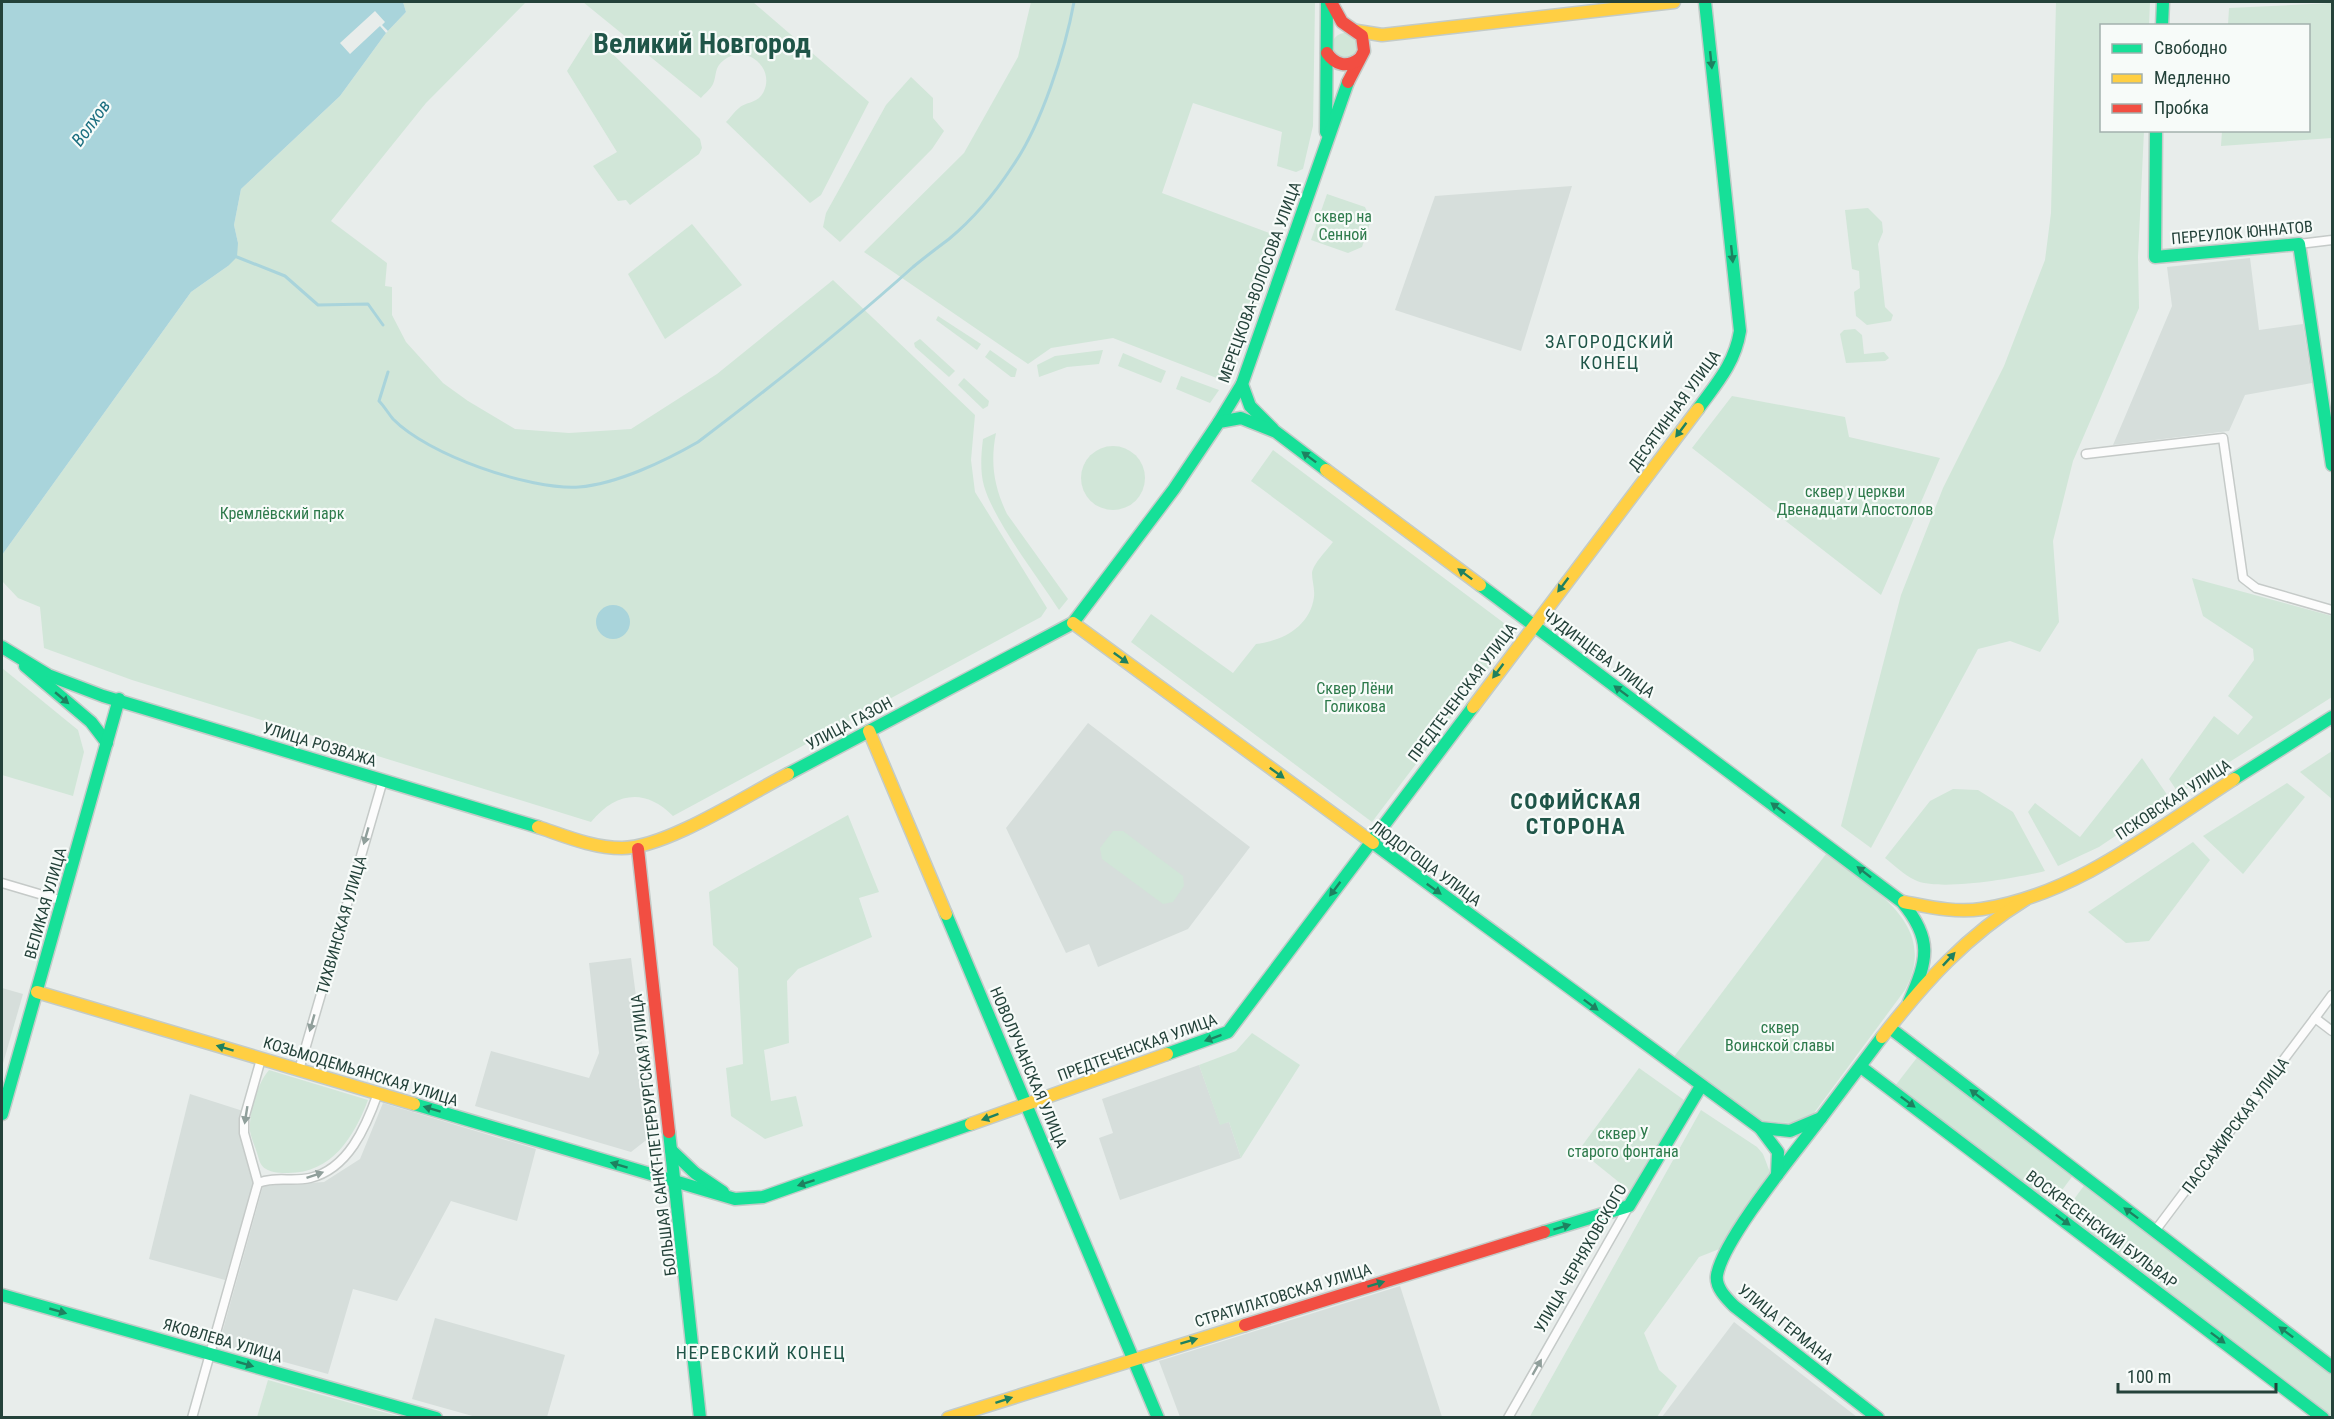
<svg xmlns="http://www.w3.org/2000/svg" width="2334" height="1419" font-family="'Roboto Condensed',sans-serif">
  <rect width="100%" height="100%" fill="#e8edeb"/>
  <g fill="#d6dedb">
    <polygon points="1572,186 1521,351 1395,310 1435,196"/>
    <polygon points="2250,258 2259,330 2303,324 2312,383 2245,395 2229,431 2113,445 2172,306 2167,267"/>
    <polygon points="1088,723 1250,847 1188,929 1098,967 1089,944 1066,953 1006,828"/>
    <polygon points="631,958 654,1134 631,1152 475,1106 491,1051 589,1078 599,1053 589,963"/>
    <polygon points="2,988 23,994 2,1067"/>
    <polygon points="1199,1065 1220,1124 1229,1122 1241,1158 1120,1200 1099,1138 1113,1133 1102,1099"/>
    <polygon points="190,1094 243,1111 241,1141 253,1184 225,1280 149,1259"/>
    <polygon points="383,1103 536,1149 517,1221 451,1201 397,1301 353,1289 328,1374 219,1344 263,1186 324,1182 360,1159"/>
    <polygon points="1400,1286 1442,1417 1180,1417 1159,1361"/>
    <polygon points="435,1318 565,1355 547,1417 476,1417 412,1399"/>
    <polygon points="1734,1322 1857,1417 1662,1417"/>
  </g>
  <g fill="#d1e6d8">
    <path d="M 403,2 L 526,2 L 426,103 L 331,221 L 387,263 L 385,286 L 392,287 L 392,315 L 406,342 L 443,383 L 468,401 L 515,429 L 569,433 L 631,429 L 717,374 L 833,280 L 975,415 L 971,460 L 975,492 L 1047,608 L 1041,617 L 673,816 C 645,788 616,792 591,822 L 132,680 L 44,648 L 40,607 L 18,598 L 2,581 L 2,555 L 191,292 L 228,266 L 238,243 L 234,225 L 241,189 L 340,96 L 386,33 L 406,12 Z"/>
    <path d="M 583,2 L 753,2 L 869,102 L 821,195 L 810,203 L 726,122 C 730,118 734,112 739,108 C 747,101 758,104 764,91 C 775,66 744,43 724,60 C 714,67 717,75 713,84 C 711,89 704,94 701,98 Z"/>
    <polygon points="1031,2 1315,2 1313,126 1303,169 1296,172 1277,166 1282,132 1193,103 1162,193 1280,237 1227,382 1113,338 1051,348 1028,364 864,252 964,153 1018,57"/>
    <polygon points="2056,2 2150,2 2149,25 2102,26 2102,130 2144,131 2138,257 2139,308 2073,461 2053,541 2059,622 2040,652 2010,641 1978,649 1871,848 1841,826 1901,595 1943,488 2004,366 2045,260 2051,213"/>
    <polygon points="2332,3 2332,138 2221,146 2222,131 2308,130 2308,26 2228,25 2229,8"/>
    <polygon points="591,33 700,139 702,148 699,154 630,205 626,200 618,201 593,166 617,152 567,71"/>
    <circle cx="1345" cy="46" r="13"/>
    <polygon points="911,77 933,98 933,118 944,131 932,149 840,242 823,227 826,213 886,105"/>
    <polygon points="1327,194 1365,207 1371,220 1362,247 1348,253 1311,240"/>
    <polygon points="1868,208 1882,222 1883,232 1878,244 1885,307 1893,315 1891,321 1867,325 1856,316 1854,292 1860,288 1859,271 1852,269 1845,210"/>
    <polygon points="692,224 742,285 665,339 628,274"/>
    <polygon points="938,316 981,344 977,350 936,320"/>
    <polygon points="1855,329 1862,335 1864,354 1884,352 1889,358 1885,361 1846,363 1840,334 1844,330"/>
    <polygon points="920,339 955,371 949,377 915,347 914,343"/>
    <polygon points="990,350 1017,369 1015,377 1011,377 985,357"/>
    <polygon points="1103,350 1099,364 1067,367 1039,377 1037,365 1055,356"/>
    <polygon points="1123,353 1166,371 1161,383 1118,366"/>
    <polygon points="1181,376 1219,390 1210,403 1176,389"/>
    <polygon points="964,378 989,401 988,406 983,409 958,385"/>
    <polygon points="1732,396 1845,417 1849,437 1940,458 1881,595 1692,448"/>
    <path d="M 996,433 C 990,463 994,487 1007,514 L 1068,599 L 1059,610 C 1038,577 994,521 984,486 C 980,471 981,455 983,439 Z"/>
    <circle cx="1113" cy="478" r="32"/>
    <path d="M 1273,450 L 1516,632 L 1372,822 L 1131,642 L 1151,614 L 1233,673 L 1256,644 C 1282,641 1310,627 1314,597 C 1315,589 1312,581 1312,573 C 1313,564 1327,550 1333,542 L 1251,481 Z"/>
    <polygon points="2192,578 2332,616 2332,697 2179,794 2169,779 2214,716 2238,735 2253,717 2228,696 2254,660 2253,649 2203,616"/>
    <polygon points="2,668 78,730 84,752 73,796 2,775"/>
    <polygon points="2332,751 2332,799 2300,772"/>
    <polygon points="2142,758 2170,799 2099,847 2058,866 2028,812 2035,803 2080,837"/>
    <polygon points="2287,783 2305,797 2243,874 2203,836"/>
    <path d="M 1953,789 L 1978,790 L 2013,812 L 2045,871 C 2018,878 1938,892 1915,880 C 1904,875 1894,865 1885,858 L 1930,801 Z"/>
    <polygon points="848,815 879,892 859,898 872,937 798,969 787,981 789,1043 764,1050 771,1101 796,1096 803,1126 765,1139 731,1116 726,1068 743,1064 738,968 713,945 709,892"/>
    <polygon points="1113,831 1123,831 1183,876 1184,886 1173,902 1163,904 1102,859 1100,848"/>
    <polygon points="2193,842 2210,860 2149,941 2126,943 2088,912"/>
    <path d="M 1826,854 C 1870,888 1941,923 1905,990 L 1814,1113 L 1803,1120 L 1790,1123 L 1760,1121 L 1673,1058 Z"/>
    <polygon points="1252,1033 1300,1065 1241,1158 1229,1122 1220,1125 1199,1065 1236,1051"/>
    <polygon points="1919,1055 2074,1174 2051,1205 1895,1086"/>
    <polygon points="1639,1068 1684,1100 1630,1191 1579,1150"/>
    <path d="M 269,1070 L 368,1100 C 354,1137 332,1173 288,1173 C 281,1173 272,1173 266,1169 C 260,1166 259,1159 257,1153 C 255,1146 251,1138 250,1131 C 249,1112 257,1084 269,1070 Z"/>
    <polygon points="1701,1110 1757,1147 1763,1154 1771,1175 1767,1187 1722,1248 1699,1257 1644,1333 1659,1370 1677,1386 1657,1417 1529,1418"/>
    <polygon points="2086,1183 2332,1372 2332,1417 2063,1214"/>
    <polygon points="268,1380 401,1417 257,1417"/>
  </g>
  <g fill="#a9d4db">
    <polygon points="2,2 403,2 406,12 386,33 340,96 241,189 234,225 238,243 237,257 228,266 191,292 2,555"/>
    <circle cx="613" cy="622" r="17"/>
  </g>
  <polygon fill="#e8edeb" points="375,11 385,22 382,25 388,31 386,33 380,26 350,54 340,43"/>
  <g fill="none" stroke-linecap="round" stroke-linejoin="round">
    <g stroke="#a9d4db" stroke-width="3">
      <polyline points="237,257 285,276 318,305 368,304 383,325"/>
      <path d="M 388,372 L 379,401 C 384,406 388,413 393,419 C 428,455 529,490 579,487 C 617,484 665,461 698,442 C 772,386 844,329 913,267 C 925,257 937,248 949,239 C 973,219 995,193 1012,167 C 1041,126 1065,51 1074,2"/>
    </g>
    <g stroke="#c5cac8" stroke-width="11">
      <g id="street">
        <polyline points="2299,244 2332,240"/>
        <polyline points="2086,454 2223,438 2243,578 2256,588 2332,610"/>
        <polyline points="2,883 63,901"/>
        <polyline points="2332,995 2315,1018 2332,1031"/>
        <polyline points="299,1070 383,780"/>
        <path d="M 258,1183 C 275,1176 292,1182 310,1178 C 348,1169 366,1127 378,1093"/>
        <polyline points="2155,1231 2315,1018"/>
        <polyline points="192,1418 258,1183 244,1133 244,1119 261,1059"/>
        <polyline points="1508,1418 1629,1206"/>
      </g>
    </g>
    <g stroke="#c3cbc8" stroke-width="15">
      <g id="fast">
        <polyline points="2162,26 2163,2"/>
        <polyline points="2156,130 2155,257 2299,244 2332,465"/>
        <polyline points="1326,132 1327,2"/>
        <polyline points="1242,384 1250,406 1273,429"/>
        <path d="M 1698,409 C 1717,383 1735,363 1740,331 L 1705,2"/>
        <polyline points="1219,422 1242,384 1348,82"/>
        <path d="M 1480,585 L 1902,902 C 1933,939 1928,960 1909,1002"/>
        <polyline points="2,647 48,675 103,696 538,827"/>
        <polyline points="25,666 91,722 107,743"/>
        <polyline points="788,774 1073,623 1174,489 1219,422 1241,418 1276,432 1326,470"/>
        <polyline points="2234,779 2332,717"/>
        <polyline points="1373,843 1760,1128 1790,1131 1821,1118 1882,1037"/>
        <polyline points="946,914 1158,1418"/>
        <polyline points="1890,1028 2332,1367"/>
        <polyline points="1167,1054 1228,1032 1473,707"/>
        <polyline points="1861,1067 2323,1418"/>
        <polyline points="414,1104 735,1199 763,1197 971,1124"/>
        <polyline points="2,1114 119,699"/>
        <path d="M 1821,1118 C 1797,1150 1723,1239 1717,1275 C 1715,1287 1726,1298 1734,1306 L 1878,1418"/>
        <polyline points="1760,1128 1778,1152 1777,1175"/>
        <polyline points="669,1132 700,1418"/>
        <polyline points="671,1150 695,1173 723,1192"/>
        <polyline points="1544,1232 1629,1206 1701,1086"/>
        <polyline points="2,1295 436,1418"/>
      </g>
    </g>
    <g stroke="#c3cbc8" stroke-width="15">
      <g id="slow">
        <polyline points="1357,31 1382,35 1674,2"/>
        <polyline points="1326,470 1480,585"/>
        <polyline points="1073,623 1373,843"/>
        <polyline points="1473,707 1698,409"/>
        <polyline points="869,731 946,914"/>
        <path d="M 538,827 C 565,836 593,848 622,848 C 666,848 747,795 788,774"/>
        <path d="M 1904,902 C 1930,907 1955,913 1982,909 C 2076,895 2156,829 2234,779"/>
        <polyline points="37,992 414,1104"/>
        <path d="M 1882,1037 C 1925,982 1966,936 2026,899"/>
        <polyline points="971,1124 1167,1054"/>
        <polyline points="948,1418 1245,1325"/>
      </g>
    </g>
    <g stroke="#c3cbc8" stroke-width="15">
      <g id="jam">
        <polyline points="1331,2 1342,22 1362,36 1364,51 1348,82"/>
        <path d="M 1327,53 C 1335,65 1347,68 1359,59"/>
        <polyline points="638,849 669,1132"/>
        <polyline points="1245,1325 1544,1232"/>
      </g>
    </g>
    <use href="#street" stroke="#fcfcfc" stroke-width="8"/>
    <use href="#fast" stroke="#16e098" stroke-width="12"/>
    <use href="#slow" stroke="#ffcf43" stroke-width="12"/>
    <use href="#jam" stroke="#f24e42" stroke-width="12"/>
  </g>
  <defs><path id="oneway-solid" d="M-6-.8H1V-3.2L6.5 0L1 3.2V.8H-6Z" transform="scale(1.5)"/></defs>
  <g fill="#1e8160">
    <use href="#oneway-solid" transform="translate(1711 60) rotate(84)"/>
    <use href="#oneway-solid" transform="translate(1732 254) rotate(84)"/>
    <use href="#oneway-solid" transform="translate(1681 430) rotate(127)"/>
    <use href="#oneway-solid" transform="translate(1309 457) rotate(-143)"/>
    <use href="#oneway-solid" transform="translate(1465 574) rotate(-143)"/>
    <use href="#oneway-solid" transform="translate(1563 585) rotate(127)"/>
    <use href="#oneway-solid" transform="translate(1121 658) rotate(36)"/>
    <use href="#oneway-solid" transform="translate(1498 671) rotate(127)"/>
    <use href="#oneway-solid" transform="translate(1621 691) rotate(-143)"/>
    <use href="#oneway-solid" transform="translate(62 698) rotate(40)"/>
    <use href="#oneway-solid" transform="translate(1277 773) rotate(36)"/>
    <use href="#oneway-solid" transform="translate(1778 808) rotate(-143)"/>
    <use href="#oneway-solid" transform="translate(1864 872) rotate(-142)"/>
    <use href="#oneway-solid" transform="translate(1335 889) rotate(127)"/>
    <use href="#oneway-solid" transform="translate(1434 889) rotate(36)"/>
    <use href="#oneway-solid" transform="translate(1949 959) rotate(-47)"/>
    <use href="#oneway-solid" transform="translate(1591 1005) rotate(37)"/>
    <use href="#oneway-solid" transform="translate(1213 1038) rotate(160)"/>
    <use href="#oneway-solid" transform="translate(225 1048) rotate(-163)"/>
    <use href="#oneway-solid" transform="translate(1977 1095) rotate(-142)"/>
    <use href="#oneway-solid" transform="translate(1908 1102) rotate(37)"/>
    <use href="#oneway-solid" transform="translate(432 1109) rotate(-163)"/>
    <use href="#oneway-solid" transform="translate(990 1117) rotate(160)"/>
    <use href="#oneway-solid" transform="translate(619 1165) rotate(-163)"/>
    <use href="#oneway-solid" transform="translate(806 1183) rotate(162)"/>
    <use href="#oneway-solid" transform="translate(2131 1213) rotate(-143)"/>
    <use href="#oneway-solid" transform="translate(2063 1220) rotate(37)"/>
    <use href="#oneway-solid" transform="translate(1562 1227) rotate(-17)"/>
    <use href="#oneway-solid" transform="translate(1376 1284) rotate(-17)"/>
    <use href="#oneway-solid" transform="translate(58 1311) rotate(16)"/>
    <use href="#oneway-solid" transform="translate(2286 1332) rotate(-143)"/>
    <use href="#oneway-solid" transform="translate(2218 1338) rotate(37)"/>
    <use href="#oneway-solid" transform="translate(1189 1341) rotate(-17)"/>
    <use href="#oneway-solid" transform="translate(245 1364) rotate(16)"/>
    <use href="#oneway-solid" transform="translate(1004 1400) rotate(-18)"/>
  </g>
  <g fill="#909f9b">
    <use href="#oneway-solid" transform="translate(366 836) rotate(106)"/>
    <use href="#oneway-solid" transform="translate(312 1023) rotate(106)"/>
    <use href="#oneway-solid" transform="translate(246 1115) rotate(99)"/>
    <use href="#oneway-solid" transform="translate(315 1175) rotate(-19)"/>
    <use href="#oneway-solid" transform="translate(1537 1367) rotate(-60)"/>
  </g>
  <g text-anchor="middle" stroke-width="4.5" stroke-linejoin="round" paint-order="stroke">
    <g font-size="16" fill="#2d7a4b" stroke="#f7fbf9">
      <text x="1343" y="222">сквер на<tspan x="1343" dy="18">Сенной</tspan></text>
      <text x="1855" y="497">сквер у церкви<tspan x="1855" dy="18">Двенадцати Апостолов</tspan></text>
      <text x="282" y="519">Кремлёвский парк</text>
      <text x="1355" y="694">Сквер Лёни<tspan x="1355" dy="18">Голикова</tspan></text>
      <text x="1780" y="1033">сквер<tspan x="1780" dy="18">Воинской славы</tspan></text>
      <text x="1623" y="1139">сквер У<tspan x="1623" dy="18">старого фонтана</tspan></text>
    </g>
    <g font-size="16" fill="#24423a" stroke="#f7fbf9">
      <text transform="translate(2242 232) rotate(-5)" y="6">ПЕРЕУЛОК ЮННАТОВ</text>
      <text transform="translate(1259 282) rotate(-70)" y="6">МЕРЕЦКОВА-ВОЛОСОВА УЛИЦА</text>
      <text transform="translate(1674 410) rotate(-54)" y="6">ДЕСЯТИННАЯ УЛИЦА</text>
      <text transform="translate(1599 653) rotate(37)" y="6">ЧУДИНЦЕВА УЛИЦА</text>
      <text transform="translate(1462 692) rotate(-53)" y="6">ПРЕДТЕЧЕНСКАЯ УЛИЦА</text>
      <text transform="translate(849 723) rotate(-28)" y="6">УЛИЦА ГАЗОН</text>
      <text transform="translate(320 744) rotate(17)" y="6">УЛИЦА РОЗВАЖА</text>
      <text transform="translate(2173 799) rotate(-33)" y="6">ПСКОВСКАЯ УЛИЦА</text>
      <text transform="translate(1426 863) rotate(36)" y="6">ЛЮДОГОЩА УЛИЦА</text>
      <text transform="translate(45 903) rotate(-74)" y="6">ВЕЛИКАЯ УЛИЦА</text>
      <text transform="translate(341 925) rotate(-74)" y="6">ТИХВИНСКАЯ УЛИЦА</text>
      <text transform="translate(1137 1047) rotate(-20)" y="6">ПРЕДТЕЧЕНСКАЯ УЛИЦА</text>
      <text transform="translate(1029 1067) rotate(67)" y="6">НОВОЛУЧАНСКАЯ УЛИЦА</text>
      <text transform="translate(361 1071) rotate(17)" y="6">КОЗЬМОДЕМЬЯНСКАЯ УЛИЦА</text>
      <text transform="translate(2235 1125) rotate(-53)" y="6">ПАССАЖИРСКАЯ УЛИЦА</text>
      <text transform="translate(653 1135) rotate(-97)" y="6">БОЛЬШАЯ САНКТ-ПЕТЕРБУРГСКАЯ УЛИЦА</text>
      <text transform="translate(2102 1229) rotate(37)" y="6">ВОСКРЕСЕНСКИЙ БУЛЬВАР</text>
      <text transform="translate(1580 1258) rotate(-60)" y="6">УЛИЦА ЧЕРНЯХОВСКОГО</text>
      <text transform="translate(1283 1295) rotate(-17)" y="6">СТРАТИЛАТОВСКАЯ УЛИЦА</text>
      <text transform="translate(1786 1324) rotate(39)" y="6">УЛИЦА ГЕРМАНА</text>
      <text transform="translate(223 1340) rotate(16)" y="6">ЯКОВЛЕВА УЛИЦА</text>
    </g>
    <g font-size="18" font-style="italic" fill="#1c6f80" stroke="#f7fbf9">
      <text transform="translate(91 123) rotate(-54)" y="6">Волхов</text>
    </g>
    <g font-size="18" letter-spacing="1.5" fill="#1f5548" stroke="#f7fbf9">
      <text x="1610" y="348">ЗАГОРОДСКИЙ<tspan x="1610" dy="21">КОНЕЦ</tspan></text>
      <text x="761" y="1359">НЕРЕВСКИЙ КОНЕЦ</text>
    </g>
    <g font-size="22" font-weight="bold" letter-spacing="1.5" fill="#1f5548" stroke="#f7fbf9">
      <text x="1576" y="809">СОФИЙСКАЯ<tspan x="1576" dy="25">СТОРОНА</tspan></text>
    </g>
    <g font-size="28" font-weight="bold" fill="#1f5548" stroke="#f7fbf9">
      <text x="702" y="53">Великий Новгород</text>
    </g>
  </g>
  <rect width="2334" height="1419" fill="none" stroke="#24423a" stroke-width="6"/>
  <rect x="2100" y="24" width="210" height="108" fill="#f7fbf9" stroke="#a3b1ad" stroke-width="1.5"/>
  <rect x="2112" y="44" width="30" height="9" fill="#16e098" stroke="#a3b1ad" stroke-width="1.5"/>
  <text x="2154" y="54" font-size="18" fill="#24423a">Свободно</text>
  <rect x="2112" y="74" width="30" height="9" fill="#ffcf43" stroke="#a3b1ad" stroke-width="1.5"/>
  <text x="2154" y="84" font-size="18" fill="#24423a">Медленно</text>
  <rect x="2112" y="104" width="30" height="9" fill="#f24e42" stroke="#a3b1ad" stroke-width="1.5"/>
  <text x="2154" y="114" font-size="18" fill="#24423a">Пробка</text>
  <path d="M2118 1383v9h158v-9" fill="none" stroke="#24423a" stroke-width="3"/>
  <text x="2127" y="1383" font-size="18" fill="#24423a" stroke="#f7fbf9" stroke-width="4.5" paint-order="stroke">100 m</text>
</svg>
